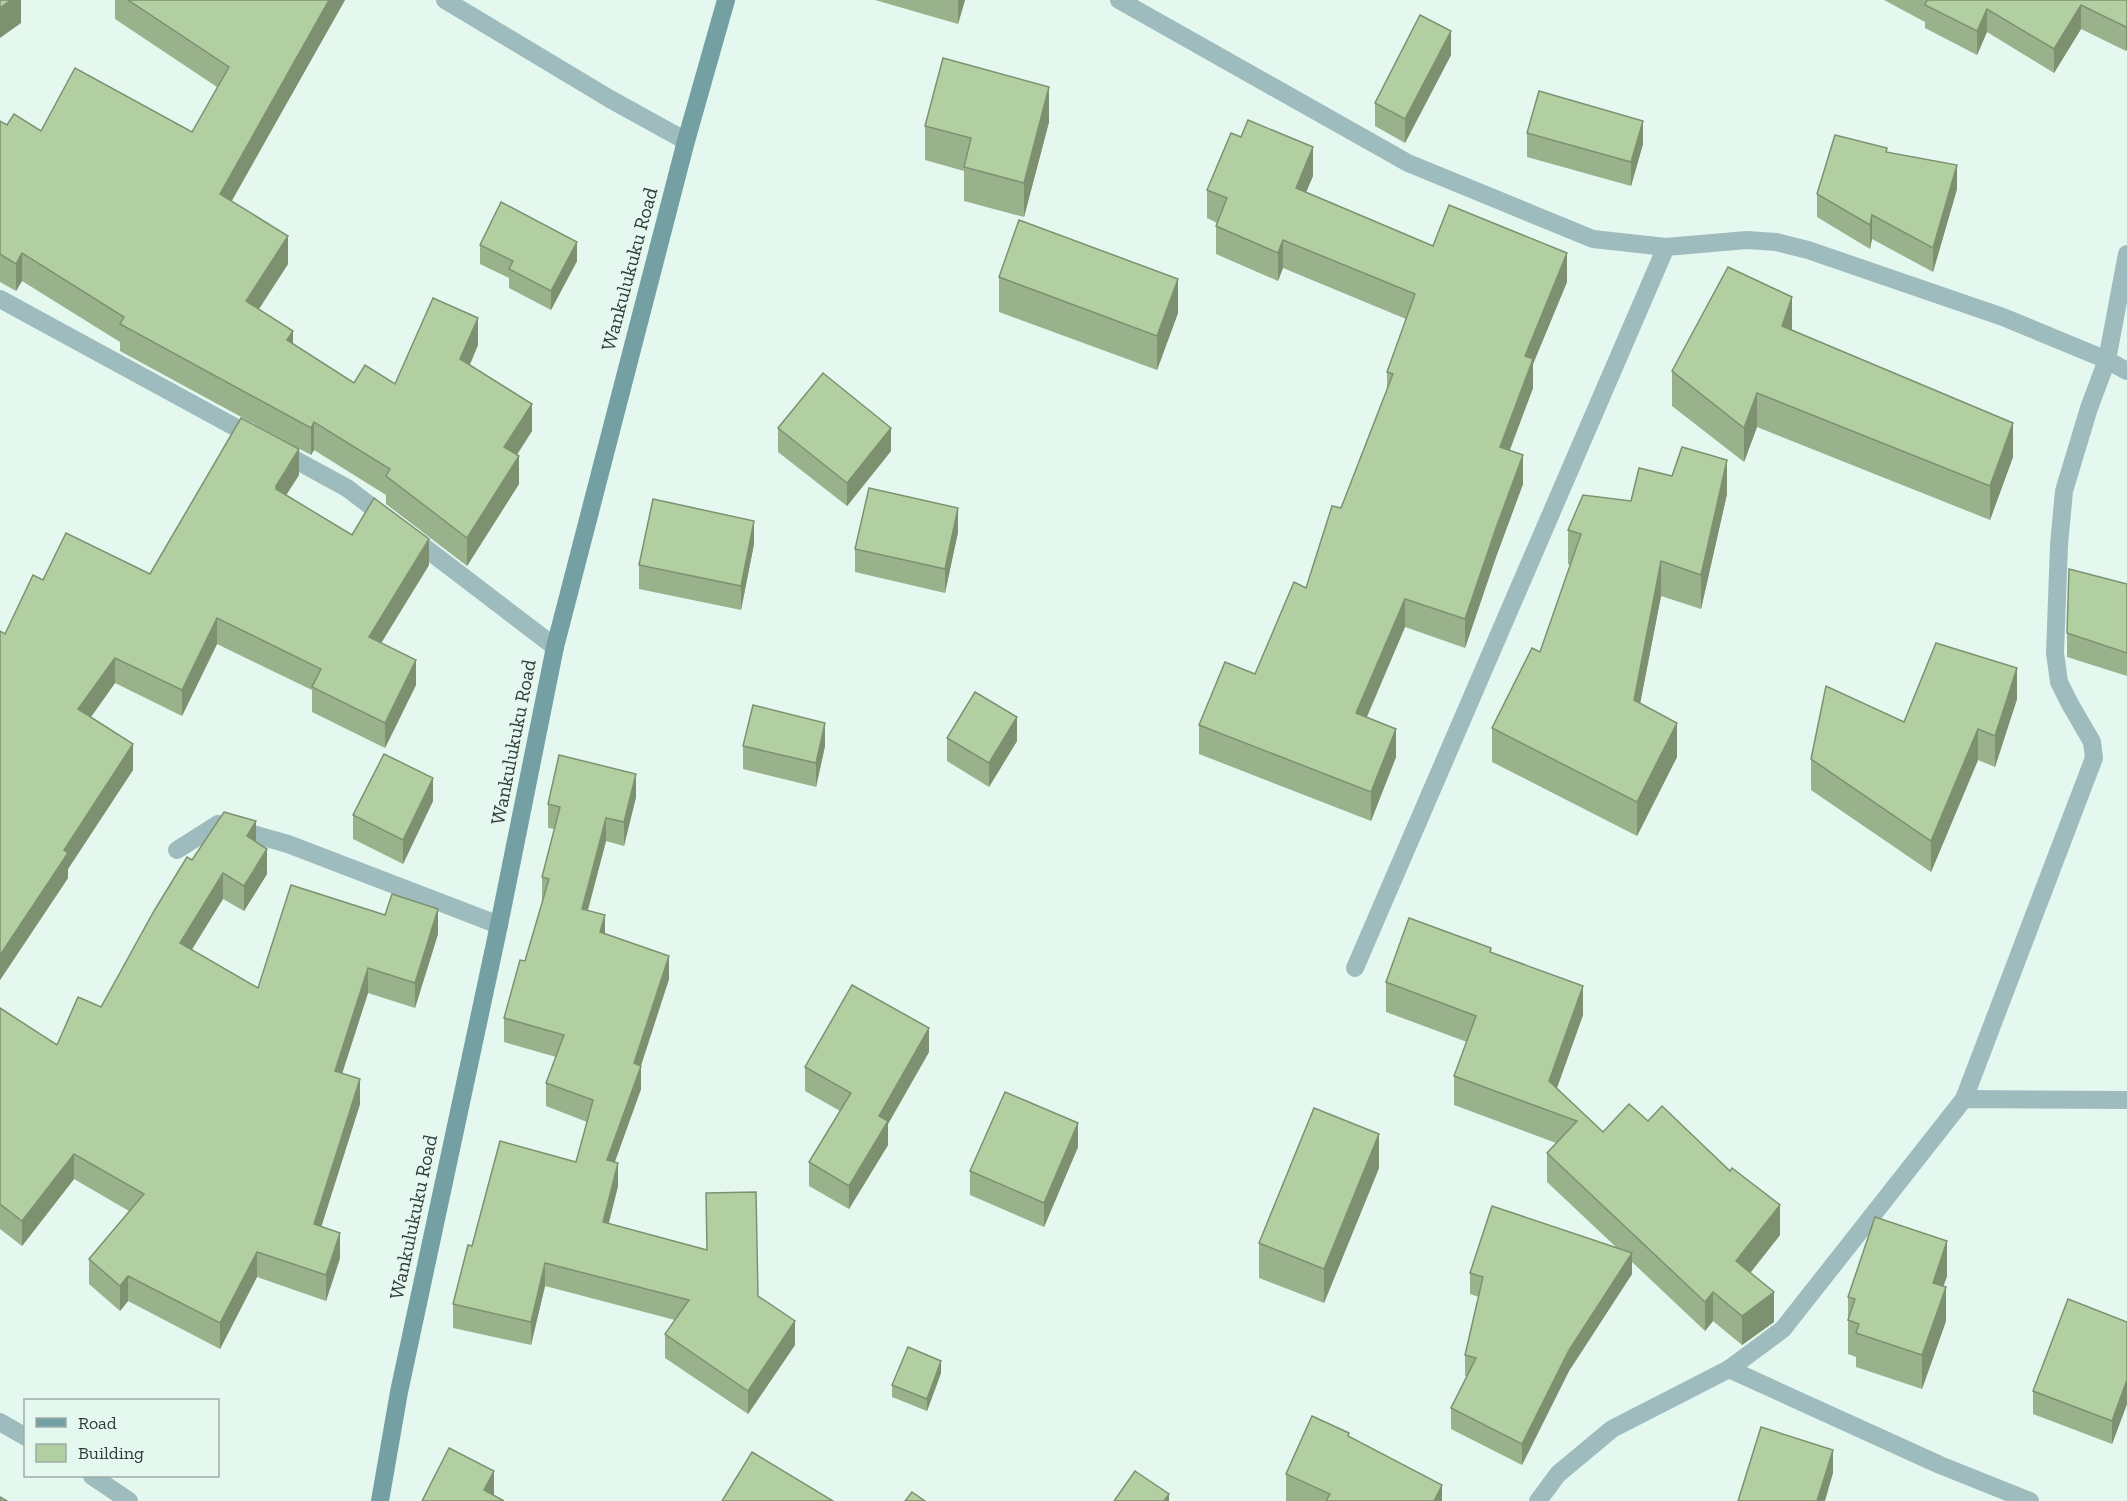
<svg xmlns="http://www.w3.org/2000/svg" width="2127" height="1501" font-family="'Zilla Slab',serif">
  <rect width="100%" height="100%" fill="#e5f8f0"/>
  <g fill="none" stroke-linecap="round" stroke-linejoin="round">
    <g stroke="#9ebbbe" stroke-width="18">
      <polyline points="445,0 610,99 686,141"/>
      <polyline points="1119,0 1408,163 1593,239 1666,247 1747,240 1776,242 1808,250 2003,317 2107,360 2127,371"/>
      <polyline points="0,299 347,488 389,520"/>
      <polyline points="411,537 555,647"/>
      <polyline points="177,850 218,824 288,844 499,925"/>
      <polyline points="1355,968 1666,247"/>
      <polyline points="1964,1099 2094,758 2092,742 2070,704 2059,682 2055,653 2059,545 2064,491 2089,408 2107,360 2127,254"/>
      <polyline points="1729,1369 1940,1465 2030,1501"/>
      <polyline points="0,1422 26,1437"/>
      <polyline points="92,1476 129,1501"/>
      <polyline points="1538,1501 1558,1474 1612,1429 1729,1369 1783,1329 1964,1099 2127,1100"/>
    </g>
    <polyline stroke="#749fa3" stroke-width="18" points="380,1501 399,1392 499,925 555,647 686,141 726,0"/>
  </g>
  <g fill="#99b28b">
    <polygon points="115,0 345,0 231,201 288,264 259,309 293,344 354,383 395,384 478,345 470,365 532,431 517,455 519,484 467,566 386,504 386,495 314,450 311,455 120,351 120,342 22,281 16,291 0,282 0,121 7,125 41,131 192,132 217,87 115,19"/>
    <polygon points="875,0 965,0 958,24"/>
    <polygon points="1884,0 2127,0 2127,49 2126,51 2081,29 2054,73 1987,32 1977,55 1925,28 1925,22"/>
    <polygon points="1451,55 1405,143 1375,126 1375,103"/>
    <polygon points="1049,122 1024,217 964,201 964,171 925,160 925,126"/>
    <polygon points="1527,133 1643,144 1631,186 1527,157"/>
    <polygon points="1887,152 1957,189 1933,272 1872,239 1870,249 1817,217 1817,194"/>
    <polygon points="1313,176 1306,192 1433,246 1567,282 1533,364 1533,388 1510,450 1523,484 1496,557 1465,648 1405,627 1367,717 1396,757 1371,821 1199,754 1199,725 1255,674 1306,588 1341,508 1387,389 1387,372 1406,319 1283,268 1278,281 1216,254 1216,226 1217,223 1207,218 1207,190"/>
    <polygon points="480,245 577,261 551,310 509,288 509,278 480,264"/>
    <polygon points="999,277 1178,313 1157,370 999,312"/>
    <polygon points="1792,331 2013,457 1990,520 1757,427 1744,462 1672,406 1672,371"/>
    <polygon points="778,428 891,451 847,506 778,452"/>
    <polygon points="299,475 286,495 352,535 429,565 381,643 416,685 385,748 312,712 312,690 217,644 182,716 115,683 91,717 133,770 68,869 68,878 0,980 0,631 5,634 43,580 150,574"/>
    <polygon points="1727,494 1701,609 1661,596 1640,703 1677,757 1637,836 1492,762 1492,728 1540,652 1570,565 1568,564 1568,530 1631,501"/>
    <polygon points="958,532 945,593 855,572 855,549"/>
    <polygon points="754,544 741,610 639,589 639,565"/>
    <polygon points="2127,584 2127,676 2067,657 2067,633"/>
    <polygon points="2017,699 1995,767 1978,760 1931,872 1811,790 1811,759 1904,722"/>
    <polygon points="947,738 1017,741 989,787 947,761"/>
    <polygon points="743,746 825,746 816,787 743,769"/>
    <polygon points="636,797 624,846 606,841 588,910 605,934 669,979 641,1066 641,1089 615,1162 618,1186 609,1223 758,1296 795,1345 748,1414 665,1358 665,1334 675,1320 545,1286 531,1345 453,1328 453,1304 472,1246 576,1162 587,1122 546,1106 546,1083 556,1057 504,1042 504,1018 525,961 543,901 542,901 542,877 555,829 548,828 548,804"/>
    <polygon points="433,801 403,864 353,839 353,815"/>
    <polygon points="256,842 267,874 244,911 223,899 191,950 258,988 438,934 415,1008 368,993 342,1073 360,1104 321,1227 340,1258 326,1301 257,1277 220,1349 128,1301 120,1311 89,1284 89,1259 129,1211 74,1179 22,1246 0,1229 0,1008 57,1045 101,1007 192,860"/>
    <polygon points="1491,952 1583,1015 1557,1088 1603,1132 1648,1121 1780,1235 1750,1273 1774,1322 1742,1345 1713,1321 1705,1331 1632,1262 1632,1274 1569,1371 1522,1465 1451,1429 1451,1408 1467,1377 1465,1376 1465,1355 1479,1297 1470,1294 1470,1273 1617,1248 1547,1182 1547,1153 1556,1143 1454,1105 1454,1076 1467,1042 1386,1012 1386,982"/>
    <polygon points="929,1052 888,1124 888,1145 849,1209 809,1186 809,1162 840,1111 805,1091 805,1067"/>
    <polygon points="1078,1147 1044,1227 970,1195 970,1171"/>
    <polygon points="1379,1168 1324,1303 1259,1278 1259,1243"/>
    <polygon points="1947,1276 1943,1286 1946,1321 1922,1389 1856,1367 1856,1357 1848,1354 1848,1297"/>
    <polygon points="2127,1322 2127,1404 2112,1444 2033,1414 2033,1391"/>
    <polygon points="941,1373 927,1411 892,1397 892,1385"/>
    <polygon points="1349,1437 1442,1501 1286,1501 1286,1474"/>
  </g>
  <g fill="#7d9171">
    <polygon points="10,0 21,0 21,23 0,38 0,8"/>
    <polygon points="329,0 345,0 220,222 220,194"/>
    <polygon points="958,0 965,0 958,24"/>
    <polygon points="2081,5 2081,29 2054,73 2054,49"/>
    <polygon points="1987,9 1987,32 1977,55 1977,31"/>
    <polygon points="2127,25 2127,49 2126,51 2126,27"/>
    <polygon points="1451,31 1451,55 1405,143 1405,119"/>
    <polygon points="1049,87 1049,122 1024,217 1024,183"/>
    <polygon points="1643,121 1643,144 1631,186 1631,162"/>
    <polygon points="1313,147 1313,176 1296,216 1296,188"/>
    <polygon points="1957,165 1957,189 1933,272 1933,248"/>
    <polygon points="1872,215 1872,239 1870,249 1870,225"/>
    <polygon points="288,236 288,264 246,329 246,301"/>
    <polygon points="1283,240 1283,268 1278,281 1278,253"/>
    <polygon points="577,242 577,261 551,310 551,291"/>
    <polygon points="22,253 22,281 16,291 16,264"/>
    <polygon points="1567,253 1567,282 1533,364 1533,388 1500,475 1500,447 1525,356"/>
    <polygon points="1178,279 1178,313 1157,370 1157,336"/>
    <polygon points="1792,297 1792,331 1782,326"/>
    <polygon points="478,318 478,345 460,386 460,359"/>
    <polygon points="293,331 293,358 287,340"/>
    <polygon points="1757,393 1757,427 1744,462 1744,428"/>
    <polygon points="532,404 532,431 504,474 504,447"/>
    <polygon points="314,422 314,450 311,455 311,428"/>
    <polygon points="2013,423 2013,457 1990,520 1990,486"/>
    <polygon points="891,428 891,451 847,506 847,483"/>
    <polygon points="299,449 299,475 276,511 276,486"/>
    <polygon points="1523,455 1523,484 1496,557 1465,648 1465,619 1496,528"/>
    <polygon points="519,456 519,484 467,566 467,538"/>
    <polygon points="1727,460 1727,494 1701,609 1701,575"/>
    <polygon points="958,508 958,532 945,593 945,569"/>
    <polygon points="754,521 754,544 741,610 741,586"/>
    <polygon points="429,539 429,565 369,663 369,637"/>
    <polygon points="1661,561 1661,596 1634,735 1634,700"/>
    <polygon points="1405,599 1405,627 1356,742 1356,713"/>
    <polygon points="217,618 217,644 182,716 182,690"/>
    <polygon points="115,658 115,683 78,735 78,709"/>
    <polygon points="416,660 416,685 385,748 385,723"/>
    <polygon points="2017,668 2017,699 1995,767 1995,736"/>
    <polygon points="1017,717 1017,741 989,787 989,763"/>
    <polygon points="825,723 825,746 816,787 816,763"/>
    <polygon points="1677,723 1677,757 1637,836 1637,802"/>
    <polygon points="1396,729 1396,757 1371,821 1371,792"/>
    <polygon points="1978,729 1978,760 1931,872 1931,841"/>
    <polygon points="133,744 133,770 68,869 68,878 0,980 0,955 64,850"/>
    <polygon points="636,774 636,797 624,846 624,822"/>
    <polygon points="433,778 433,801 403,864 403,840"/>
    <polygon points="606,818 606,841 582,932 582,909"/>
    <polygon points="256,821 256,846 247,836"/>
    <polygon points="267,849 267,874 244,911 244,886"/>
    <polygon points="223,873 223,899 180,969 180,943"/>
    <polygon points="438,909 438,934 415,1008 415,983"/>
    <polygon points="605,915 605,939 600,932"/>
    <polygon points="669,956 669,979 639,1071 641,1066 641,1089 607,1183 607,1160 634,1063"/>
    <polygon points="368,968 368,993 335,1096 335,1071"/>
    <polygon points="1583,986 1583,1015 1549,1110 1549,1081"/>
    <polygon points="929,1028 929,1052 888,1124 888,1145 849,1209 849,1186 879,1116"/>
    <polygon points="360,1079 360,1104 314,1250 314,1224"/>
    <polygon points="1078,1123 1078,1147 1044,1227 1044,1203"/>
    <polygon points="1379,1134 1379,1168 1324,1303 1324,1269"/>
    <polygon points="74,1154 74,1179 22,1246 22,1221"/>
    <polygon points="618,1163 618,1186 603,1245 603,1222"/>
    <polygon points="1780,1205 1780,1235 1736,1291 1736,1261"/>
    <polygon points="340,1233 340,1258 326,1301 326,1275"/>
    <polygon points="1947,1241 1947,1276 1933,1317 1933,1283"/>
    <polygon points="257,1252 257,1277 220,1349 220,1323"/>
    <polygon points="1632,1253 1632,1274 1569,1371 1522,1465 1522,1444 1569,1350"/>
    <polygon points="545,1263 545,1286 531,1345 531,1322"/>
    <polygon points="128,1276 128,1301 120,1311 120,1286"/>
    <polygon points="1946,1287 1946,1321 1922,1389 1922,1355"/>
    <polygon points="1713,1292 1713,1321 1705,1331 1705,1302"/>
    <polygon points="1774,1292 1774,1322 1742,1345 1742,1316"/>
    <polygon points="795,1321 795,1345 748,1414 748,1391"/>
    <polygon points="941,1361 941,1373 927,1411 927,1399"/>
    <polygon points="2127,1380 2127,1404 2112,1444 2112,1421"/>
    <polygon points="1833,1450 1833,1473 1825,1501 1817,1501"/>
    <polygon points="494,1471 494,1495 491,1501 484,1490"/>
    <polygon points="1442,1485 1442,1501 1434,1501"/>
    <polygon points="1169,1494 1169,1501 1164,1501"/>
  </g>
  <g fill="#b2cfa2" stroke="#7d9171" stroke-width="1.5">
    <polygon points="0,0 11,0 0,8"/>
    <polygon points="128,0 329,0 220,194 288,236 246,301 293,331 287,340 354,383 365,365 395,384 433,298 478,318 460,359 532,404 504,447 519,456 467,538 386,476 390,469 314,422 311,428 120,324 124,317 22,253 16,264 0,254 0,121 7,125 14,114 41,131 75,68 192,132 229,67"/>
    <polygon points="1927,0 2127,0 2127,25 2126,27 2081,5 2054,49 1987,9 1977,31 1925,5"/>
    <polygon points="1420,15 1451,31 1405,119 1375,103"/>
    <polygon points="943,58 1049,87 1024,183 964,167 971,138 925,126"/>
    <polygon points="1539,91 1643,121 1631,162 1527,133"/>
    <polygon points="1248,120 1313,147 1296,188 1433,246 1449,205 1567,253 1525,356 1533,359 1500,447 1523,455 1496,528 1465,619 1405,599 1356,713 1396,729 1371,792 1199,725 1225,662 1255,674 1294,582 1306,588 1332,506 1341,508 1393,374 1387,372 1415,294 1283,240 1278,253 1216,226 1227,198 1207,190 1231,133 1241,137"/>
    <polygon points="1835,135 1887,148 1886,152 1957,165 1933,248 1872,215 1870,225 1817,194"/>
    <polygon points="501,202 577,242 551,291 509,269 513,261 480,245"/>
    <polygon points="1019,220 1178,279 1157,336 999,277"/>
    <polygon points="1728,267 1792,297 1782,326 2013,423 1990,486 1757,393 1744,428 1672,371"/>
    <polygon points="823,373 891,428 847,483 778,428"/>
    <polygon points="241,418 299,449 276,486 276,489 352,535 374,498 429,539 369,637 416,660 385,723 312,687 321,669 217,618 182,690 115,658 78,709 133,744 64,850 68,853 0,955 0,631 5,634 33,575 43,580 66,533 150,574"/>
    <polygon points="1682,447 1727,460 1701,575 1661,561 1634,700 1677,723 1637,802 1492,728 1532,648 1540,652 1581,534 1568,530 1583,495 1631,501 1639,468 1672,476"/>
    <polygon points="869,488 958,508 945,569 855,549"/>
    <polygon points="653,499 754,521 741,586 639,565"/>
    <polygon points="2069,569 2127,584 2127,653 2067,633"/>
    <polygon points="1936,643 2017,668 1995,736 1978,729 1931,841 1811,759 1826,686 1904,722"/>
    <polygon points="975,692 1017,717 989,763 947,738"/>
    <polygon points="753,705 825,723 816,763 743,746"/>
    <polygon points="384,754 433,778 403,840 353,815"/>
    <polygon points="559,755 636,774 624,822 606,818 582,909 605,915 600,932 669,956 634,1063 641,1066 607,1160 618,1163 603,1222 707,1250 706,1193 756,1192 758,1296 795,1321 748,1391 665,1334 689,1300 545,1263 531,1322 453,1304 468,1245 472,1246 500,1141 576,1162 593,1100 546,1083 564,1035 504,1018 520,960 525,961 549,879 542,877 560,807 548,804"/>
    <polygon points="224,812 256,821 247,836 267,849 244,886 223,873 180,943 258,988 291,885 385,915 392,894 438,909 415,983 368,968 335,1071 360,1079 314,1224 340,1233 326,1275 257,1252 220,1323 128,1276 120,1286 89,1259 144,1194 74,1154 22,1221 0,1204 0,1008 57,1045 78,997 101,1007 154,911 187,857 192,860"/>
    <polygon points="1409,918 1491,948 1490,952 1583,986 1549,1081 1603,1132 1629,1104 1648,1121 1662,1106 1730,1171 1732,1168 1780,1205 1736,1261 1774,1292 1742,1316 1713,1292 1705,1302 1547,1153 1577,1121 1454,1076 1476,1016 1386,982"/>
    <polygon points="852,985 929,1028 879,1116 888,1121 849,1186 809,1162 851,1093 805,1067"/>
    <polygon points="1005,1092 1078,1123 1044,1203 970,1171"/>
    <polygon points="1314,1108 1379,1134 1324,1269 1259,1243"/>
    <polygon points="1492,1206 1632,1253 1569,1350 1522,1444 1451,1408 1476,1358 1465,1355 1483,1277 1470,1273"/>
    <polygon points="1875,1217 1947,1241 1933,1283 1946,1287 1922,1355 1856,1333 1859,1324 1848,1320 1855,1299 1848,1297"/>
    <polygon points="2068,1299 2127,1322 2127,1380 2112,1421 2033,1391"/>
    <polygon points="908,1347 941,1361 927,1399 892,1385"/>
    <polygon points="1312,1416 1349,1433 1348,1436 1442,1485 1434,1501 1326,1501 1330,1494 1286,1474"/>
    <polygon points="1761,1427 1833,1450 1817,1501 1738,1501"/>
    <polygon points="449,1448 494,1471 484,1490 504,1501 422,1501"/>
    <polygon points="752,1452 833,1501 722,1501"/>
    <polygon points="1135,1471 1169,1494 1164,1501 1114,1501"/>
    <polygon points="912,1492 925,1501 905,1501"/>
    <polygon points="0,1497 7,1501 0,1501"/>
  </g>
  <g text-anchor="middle" stroke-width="5" stroke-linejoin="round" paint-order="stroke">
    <g font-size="20" fill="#323a37" stroke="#e5f8f0">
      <text transform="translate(629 269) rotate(-75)" y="7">Wankulukuku Road</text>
      <text transform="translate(513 742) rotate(-79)" y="7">Wankulukuku Road</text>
      <text transform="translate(413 1217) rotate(-78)" y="7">Wankulukuku Road</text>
    </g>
  </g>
  <rect x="24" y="1399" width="195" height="78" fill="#e5f8f0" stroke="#9daca6" stroke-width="1.5"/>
  <rect x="36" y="1418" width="30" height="9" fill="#749fa3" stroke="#9daca6" stroke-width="1.5"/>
  <text x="78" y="1429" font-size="18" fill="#323a37">Road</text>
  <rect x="36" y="1444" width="30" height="18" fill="#b2cfa2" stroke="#9daca6" stroke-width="1.5"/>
  <text x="78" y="1459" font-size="18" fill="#323a37">Building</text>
</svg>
